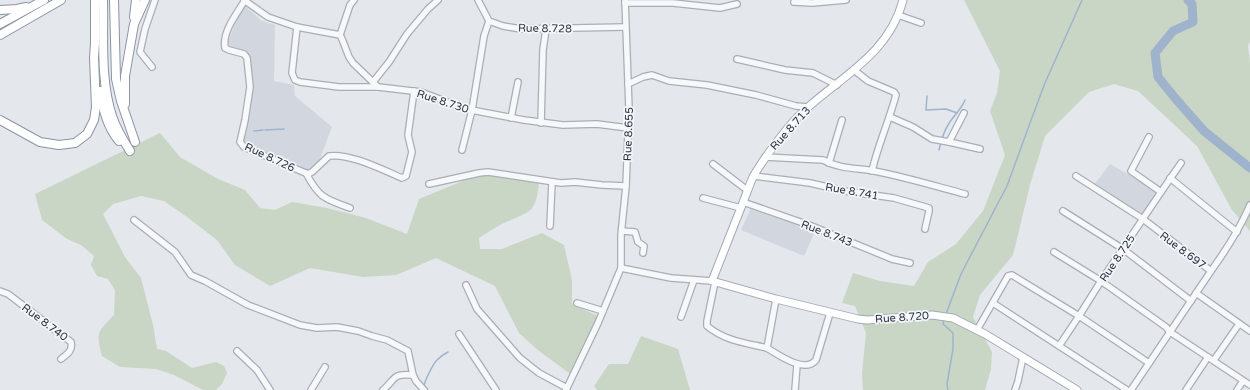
<svg xmlns="http://www.w3.org/2000/svg" width="1250" height="390" font-family="'Varela Round',sans-serif">
  <rect width="100%" height="100%" fill="#e4e7ec"/>
  <g fill="#d2d6de">
    <polygon points="245,6 262,21 275,25 274,81 294,85 295,96 332,127 316,169 311,171 247,147 242,142 252,86 248,53 230,47 228,42 241,10"/>
    <polygon points="1110,164 1158,191 1159,197 1145,216 1140,216 1094,185"/>
    <polygon points="752,206 815,231 804,256 741,230"/>
  </g>
  <g fill="#c9d6c5">
    <polygon points="964,0 1250,0 1250,41 1248,46 1250,63 1250,231 1232,210 1197,146 1138,91 1114,84 1089,92 1045,136 1030,185 1013,255 980,295 973,317 992,352 991,369 985,390 863,390 862,373 866,333 855,306 842,303 853,273 880,281 914,286 928,262 956,244 983,211 1005,155 990,111 997,93 1000,71"/>
    <path d="M 160,133 L 180,157 L 218,179 L 245,190 L 260,208 L 275,210 L 292,202 L 327,208 L 366,218 L 407,234 L 419,199 L 475,176 L 511,175 L 539,182 C 536,214 530,211 504,223 C 495,227 487,233 479,238 L 480,249 L 502,249 L 542,233 L 564,245 L 572,280 L 572,304 L 598,316 L 598,323 L 573,376 L 539,351 L 519,333 L 495,286 L 436,258 L 396,275 L 363,277 L 310,268 L 270,286 L 235,265 L 217,240 L 187,217 L 164,201 L 141,196 L 113,204 L 103,214 L 125,257 L 141,278 L 153,325 L 157,349 L 166,351 L 192,368 L 216,362 L 224,366 L 227,373 L 222,384 L 216,390 L 203,390 L 174,375 L 156,369 L 120,367 L 102,356 C 96,333 97,332 114,315 L 115,290 L 108,279 L 97,276 L 91,265 L 94,256 L 81,245 L 67,239 L 42,220 L 35,194 Z"/>
    <polygon points="641,336 678,349 690,390 597,390 594,386 609,364 628,364"/>
  </g>
  <g fill="none" stroke-linecap="round" stroke-linejoin="round">
    <g stroke="#9fb4cc" stroke-width="1.5">
      <polyline points="927,96 926,110 946,109 957,113"/>
      <polyline points="265,130 284,129"/>
      <polyline points="254,131 263,130"/>
      <path d="M 939,150 C 941,141 943,133 948,125 C 953,116 961,110 965,100"/>
      <polyline points="946,314 961,274 1007,186 1030,123 1045,83 1082,0"/>
      <polyline points="944,319 943,324 953,333 953,349 947,384 948,390"/>
      <path d="M 424,386 C 425,380 433,364 437,360 C 440,357 444,354 448,352"/>
    </g>
    <polyline stroke="#9fb4cc" stroke-width="9" points="1188,0 1192,4 1193,22 1173,31 1155,53 1158,77 1175,98 1204,131 1250,168"/>
    <g stroke="#a9aeb7" stroke-width="8">
      <g id="minor">
        <polyline points="244,0 268,17 297,27 340,35 342,39 349,57 353,63 378,87 421,92 466,109 524,120 563,125 597,124 628,128"/>
        <path d="M 245,0 C 237,14 222,31 225,48 L 229,50 L 244,54 L 247,58 L 250,87 L 245,120 L 240,142 L 244,147 L 308,174 L 312,172 L 329,156 C 350,153 383,170 402,178 L 406,176 L 412,152 L 408,135 L 414,91"/>
        <polyline points="478,0 489,21 503,26 521,29 625,27"/>
        <polyline points="794,2 812,3 846,0"/>
        <polyline points="625,3 673,3 720,8 737,4"/>
        <polyline points="898,15 921,23"/>
        <polyline points="297,27 292,73 295,80 300,82 339,87 378,87"/>
        <polyline points="340,35 350,5 354,0"/>
        <polyline points="737,59 785,70 813,73 837,85"/>
        <polyline points="152,67 140,52 145,29 155,0"/>
        <path d="M 854,70 L 868,81 L 894,92 L 896,95 C 889,121 878,145 872,171"/>
        <polyline points="373,82 389,62 407,34 428,9 438,0"/>
        <polyline points="628,84 643,77 652,75 669,81 707,85 756,95 796,106 808,107"/>
        <polyline points="890,117 913,127 932,139 949,142 964,113"/>
        <polyline points="511,118 518,82"/>
        <polyline points="541,123 543,50 546,29"/>
        <polyline points="1149,137 1131,171 1161,192 1101,281 1079,316 1149,363"/>
        <polyline points="949,142 980,149"/>
        <polyline points="462,150 472,110 484,36 489,21"/>
        <path d="M 765,157 L 823,160 C 839,169 857,168 874,171 C 905,177 935,186 965,194"/>
        <polyline points="829,163 842,120"/>
        <polyline points="713,164 747,190"/>
        <path d="M 306,173 C 319,198 325,199 350,208"/>
        <polyline points="754,176 810,183 845,191 894,198 929,208 929,211 925,229"/>
        <polyline points="1076,176 1143,219 1211,271 1131,390"/>
        <polyline points="1170,178 1237,232"/>
        <polyline points="429,184 479,173 488,172 561,183 575,182 602,185 626,186"/>
        <polyline points="1161,192 1181,163"/>
        <polyline points="703,198 741,208"/>
        <polyline points="743,202 809,225 892,259 910,263"/>
        <polyline points="1063,211 1123,249 1191,301"/>
        <polyline points="134,220 175,252 191,275 205,281 248,305 300,325 317,328 337,327 358,331 372,336 387,340 408,351 413,375"/>
        <polyline points="550,226 552,182"/>
        <polyline points="622,231 635,232 638,242 644,246 643,253"/>
        <polyline points="1054,252 1101,281 1166,327 1170,332 1250,385"/>
        <polyline points="621,268 671,278 712,281"/>
        <path d="M 1211,271 C 1226,250 1240,229 1250,205"/>
        <path d="M 715,282 L 707,321 L 707,326 C 725,341 746,343 767,348"/>
        <polyline points="466,285 477,309 520,358 539,373 567,388"/>
        <path d="M 0,291 L 8,294 L 71,342 C 73,351 67,354 61,359"/>
        <polyline points="1196,293 1250,331"/>
        <path d="M 776,299 L 767,348 C 779,355 805,374 816,360 L 830,313"/>
        <polyline points="577,303 603,311"/>
        <polyline points="993,303 1127,390"/>
        <polyline points="681,317 694,280"/>
        <polyline points="977,330 1008,276 1012,275 1079,316 1059,346"/>
        <polyline points="459,334 496,390"/>
        <polyline points="237,351 257,370 270,390"/>
        <polyline points="1214,360 1239,324"/>
        <polyline points="311,390 325,367"/>
        <path d="M 383,390 C 396,379 392,373 413,375 L 416,381 L 424,390"/>
        <polyline points="566,390 598,323 621,268 621,235 626,186 629,109 625,0"/>
        <polyline points="795,390 797,365"/>
        <polyline points="1015,390 1018,381 1023,357"/>
        <polyline points="1186,390 1208,357"/>
        <polyline points="1237,390 1243,381"/>
      </g>
    </g>
    <g stroke="#a3abb8" stroke-width="9">
      <path id="major" d="M 903,0 C 887,63 824,83 787,129 C 775,144 763,159 753,177 C 749,186 746,195 742,205 C 732,230 722,256 712,281 L 776,299 L 858,319 L 867,320 L 932,315 L 953,318 L 985,334 L 1077,390"/>
    </g>
    <g stroke="#8b94a3" stroke-width="10">
      <g id="highway">
        <path d="M 103,0 C 104,38 100,79 112,116 C 116,128 123,140 130,151"/>
        <polyline points="114,0 116,79 121,101 135,142"/>
        <polyline points="0,10 17,9 26,7"/>
        <polyline points="134,17 136,0"/>
        <polyline points="0,24 44,0"/>
        <polyline points="0,35 61,0"/>
        <path d="M 100,91 C 103,109 107,127 119,141"/>
        <polyline points="125,104 125,76 134,24 145,0"/>
        <polyline points="0,120 40,142 59,145 75,143 87,134 94,120 96,107 94,58 95,43 95,0"/>
      </g>
    </g>
    <use href="#minor" stroke="#f7f8fa" stroke-width="5.5"/>
    <use href="#major" stroke="#fff" stroke-width="7"/>
    <use href="#highway" stroke="#fff" stroke-width="8"/>
  </g>
  <g text-anchor="middle" stroke-width="3.5" stroke-linejoin="round" paint-order="stroke">
    <g font-size="11" fill="#2b3445" stroke="#f4f6f9">
      <text transform="translate(545 28) rotate(1)" y="4">Rue 8.728</text>
      <text transform="translate(443 101) rotate(18)" y="4">Rue 8.730</text>
      <text transform="translate(790 128) rotate(-48)" y="4">Rue 8.713</text>
      <text transform="translate(628 134) rotate(-88)" y="4">Rue 8.655</text>
      <text transform="translate(270 157) rotate(25)" y="4">Rue 8.726</text>
      <text transform="translate(852 191) rotate(10)" y="4">Rue 8.741</text>
      <text transform="translate(827 233) rotate(21)" y="4">Rue 8.743</text>
      <text transform="translate(1183 250) rotate(37)" y="4">Rue 8.697</text>
      <text transform="translate(1117 258) rotate(-56)" y="4">Rue 8.725</text>
      <text transform="translate(902 317) rotate(-4)" y="4">Rue 8.720</text>
      <text transform="translate(45 322) rotate(37)" y="4">Rue 8.740</text>
    </g>
  </g>
</svg>
